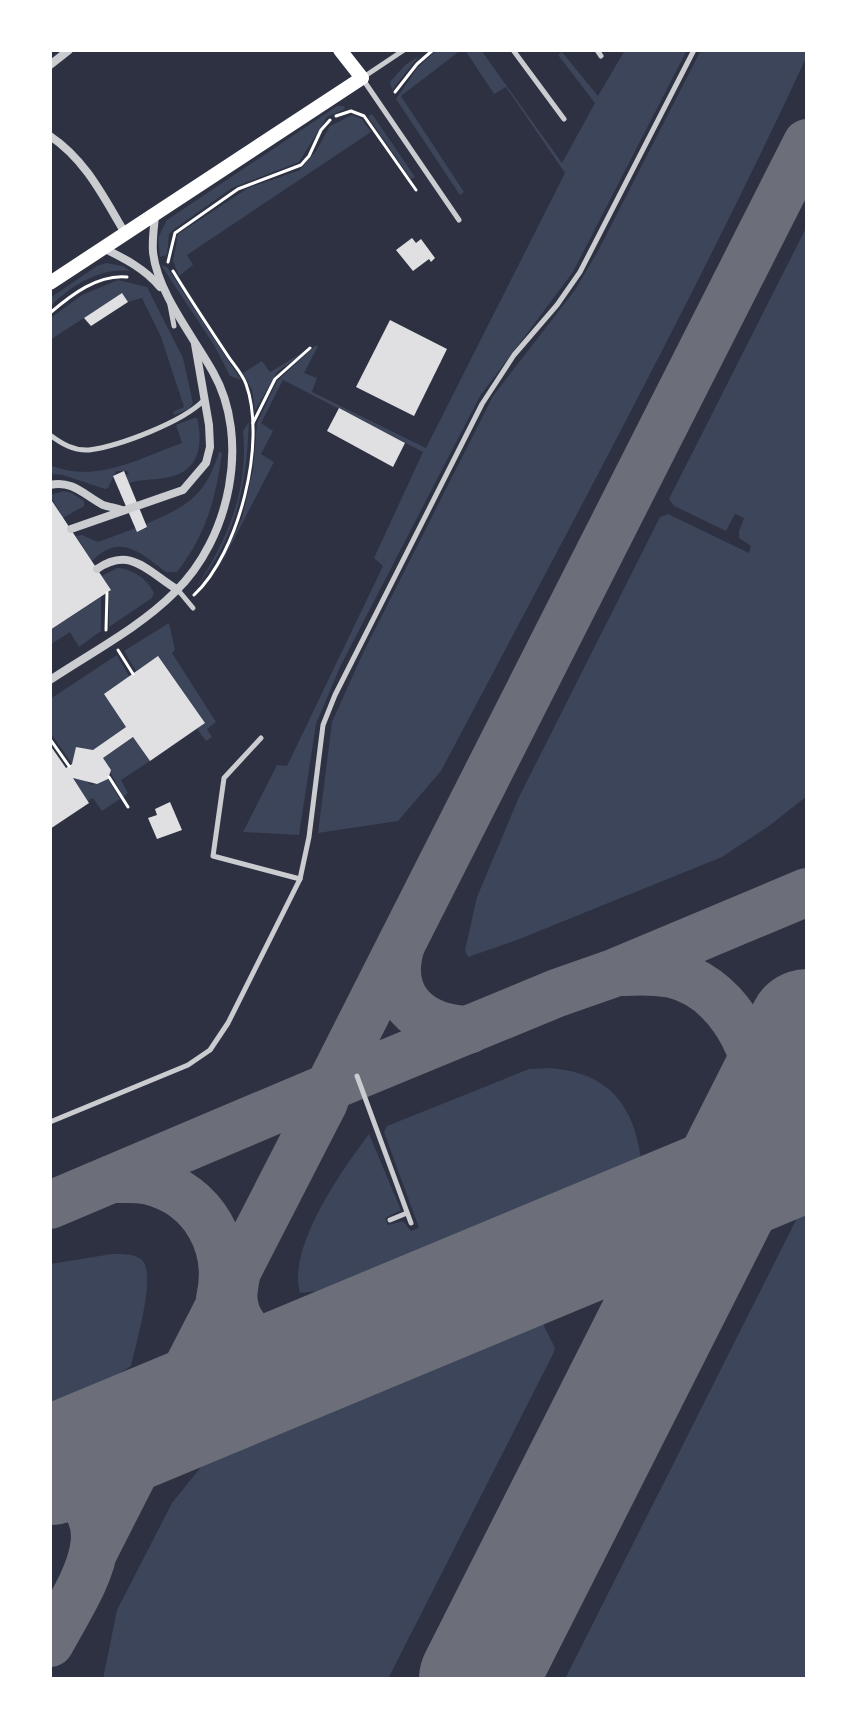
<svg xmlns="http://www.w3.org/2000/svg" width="857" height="1729" font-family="Mulish,sans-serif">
  <rect width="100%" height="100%" fill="#2d3142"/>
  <g fill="#3c4559">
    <polygon points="437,50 461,50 401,96 464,192 460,195 396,99 418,67"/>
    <polygon points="465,50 481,50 562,163 595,103 558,55 562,52 598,96 625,50 687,50 573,272 480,396 340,667 316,724 299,835 243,832 277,765 287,766 383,566 374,558 423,452 283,380 261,423 273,431 261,454 274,462 216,574 242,518 253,470 257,423 277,381 315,346 318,346 304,373 317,378 312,392 426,448 565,173 506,87 494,94"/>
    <path d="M 701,50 L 807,50 L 807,56 C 694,299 566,534 441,771 L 398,821 L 318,833 L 332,722 L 363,653 L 493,396 L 575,290 L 598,251 Z"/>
    <polygon points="419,56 392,90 390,82 405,65"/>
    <polygon points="337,106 344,106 345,109 327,117 299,162 232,188 173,230 169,234 167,255 160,257 158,238 167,220"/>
    <polygon points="372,114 415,177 411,179 368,117"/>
    <polygon points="352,115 362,119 371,132 187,255 193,265 179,276 173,261 178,234 248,188 300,170 316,151 330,126"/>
    <polygon points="807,226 807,796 769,826 722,857 517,940 468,957 465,950 477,897 519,797 660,517 668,514 749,553 751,546 739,538 739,531 744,518 735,514 726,531 674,506 669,499"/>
    <path d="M 106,263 L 123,266 L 130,271 C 101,267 70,286 50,307 L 50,298 L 97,266 Z"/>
    <polygon points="161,265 167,267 241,380 230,376 214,345"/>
    <polygon points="118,280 147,287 183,358 193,403 189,409 174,415 173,412 184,407 161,337 142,298 128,302 122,293 50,340 52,317 82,295"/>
    <polygon points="310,348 277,372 255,411 252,390 243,373 262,361 270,372"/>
    <path d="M 194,418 L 197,418 C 203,442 200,469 173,476 C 159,481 144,478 129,483 L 126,475 L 129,473 L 127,471 L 116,471 L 108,488 L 105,489 L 63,475 L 50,474 L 50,465 C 96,484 137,459 182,443 L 176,425 Z"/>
    <path d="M 249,422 C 246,489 237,536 195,589 C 227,541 249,490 243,431 Z"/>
    <path d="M 219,452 L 222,453 C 216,498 206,535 177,572 L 166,572 C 141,553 120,532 92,561 L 76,536 L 82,535 L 98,542 L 136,528 L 138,531 L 147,528 L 146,524 C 187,506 205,497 219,452 Z"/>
    <polygon points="64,491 72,493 84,501 84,506 63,518 50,495"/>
    <path d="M 117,568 C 131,568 148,579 154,593 L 152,598 L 109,627 L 109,592 L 111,590 L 102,576 Z"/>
    <polygon points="101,597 101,631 79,647 70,632 50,645 50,630"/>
    <polygon points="169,623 175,650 172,653 216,722 207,729 212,737 206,741 197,729 204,723 158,657 136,671 124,651"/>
    <polygon points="117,655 129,676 126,727 93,750 76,747 72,764 50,732 50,699"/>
    <polygon points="133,737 150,761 121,780 128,793 123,797 103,758"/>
    <polygon points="73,778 84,780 92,785 108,779 120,799 102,811 93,798 88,801"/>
    <path d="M 548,1068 C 612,1072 637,1109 642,1169 L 353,1287 L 300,1293 C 287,1247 342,1170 369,1134 L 401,1210 L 385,1218 L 388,1225 L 403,1221 L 411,1231 L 419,1228 L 384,1132 L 387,1126 L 529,1069 Z"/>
    <polygon points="807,1203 807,1679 565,1679 801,1210"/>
    <path d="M 112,1254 C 122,1254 134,1253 142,1260 C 157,1274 135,1347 131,1366 L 77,1401 L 50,1412 L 50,1264 Z"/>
    <polygon points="537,1312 555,1348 553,1354 388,1679 103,1679 117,1610 172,1503 209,1457 259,1427 494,1327"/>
  </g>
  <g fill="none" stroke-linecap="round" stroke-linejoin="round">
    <g stroke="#6c6f7a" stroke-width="48">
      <path d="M 401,945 C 385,997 418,1028 468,1030"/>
      <path d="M 623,972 C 639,971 656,971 672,974 C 723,986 757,1042 758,1091 C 759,1105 755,1120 753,1134"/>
      <path d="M 112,1179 C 124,1179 138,1178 150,1181 C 204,1195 232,1246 220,1299"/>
      <polyline points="50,1205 329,1087 557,993 614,973 807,892"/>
      <path d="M 237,1271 C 235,1282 232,1293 234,1303 C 237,1328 262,1349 286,1353 C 302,1356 321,1350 337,1347"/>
      <polyline points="153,1435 324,1102 329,1087 807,143"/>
      <path d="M 50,1479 C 134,1516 80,1587 50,1643"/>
      <polyline points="95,1549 153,1435 174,1415"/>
    </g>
    <g stroke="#6c6f7a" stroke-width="118">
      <polyline points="50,1466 807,1151"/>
      <polyline points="478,1679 807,1028"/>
    </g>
  </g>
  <g fill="#e0e0e3">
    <polygon points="412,238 416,243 421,239 435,258 431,262 429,259 413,271 396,250"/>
    <polygon points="122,293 128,302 91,326 84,318"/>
    <polygon points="390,320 447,349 414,416 356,387"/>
    <polygon points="339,408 405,443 393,467 327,431"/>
    <polygon points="124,471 147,527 137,532 113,476"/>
    <polygon points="50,498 111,590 50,630"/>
    <polygon points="158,656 205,723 150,761 133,737 103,758 111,770 108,779 97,784 73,778 89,803 50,829 50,745 66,768 72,764 76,747 93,750 126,727 104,694"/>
    <polygon points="170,802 182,830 157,839 148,818 157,815 155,809"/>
  </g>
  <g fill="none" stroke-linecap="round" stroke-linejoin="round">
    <g stroke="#fff" stroke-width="3">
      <polyline points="395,92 417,64 433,50"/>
      <polyline points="336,116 351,111 364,116 416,190"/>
      <polyline points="168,262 175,233 238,189 301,165 309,156 321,130 330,120"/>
      <path d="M 173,271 C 190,299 208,326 226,353 C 232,363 242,373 246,384 C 267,442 239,553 194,595"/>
      <path d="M 50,313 C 71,295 98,274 127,277"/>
      <polyline points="253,423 275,379 310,348"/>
      <polyline points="106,630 107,593"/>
      <polyline points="118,650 133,674"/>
      <polyline points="50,739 69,766"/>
      <polyline points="109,777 128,807"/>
    </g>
    <g stroke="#caccd0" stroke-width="5">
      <polyline points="404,50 362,78 459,220"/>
      <polyline points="513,50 564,119"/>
      <polyline points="597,50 601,56"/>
      <polyline points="170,305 174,326"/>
      <path d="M 50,435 C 62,444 74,451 89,450 C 120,446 182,422 203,401"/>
      <polyline points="178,590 193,608"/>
      <polyline points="261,738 224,778 213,856 300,879"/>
      <polyline points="357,1076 411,1223"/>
      <polyline points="50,1122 188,1065 210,1050 228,1023 300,879 309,837 323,725 335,695 482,404 514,355 557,305 580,272 694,50"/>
      <polyline points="390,1220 407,1213"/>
    </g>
    <g stroke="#caccd0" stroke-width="8">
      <polyline points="50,65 69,50"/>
      <path d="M 50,136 C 86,160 104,198 125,233"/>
      <path d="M 103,248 C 124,258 145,269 160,287"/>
      <path d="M 50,485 C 73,480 84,495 103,505 C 109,507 116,508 122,510"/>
      <polyline points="71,529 183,490 206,463 210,447 209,425 195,344"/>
      <path d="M 97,569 C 131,545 149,573 178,590"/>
      <path d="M 50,680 C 92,652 139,628 175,592 C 230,539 251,439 213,372 C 193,336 157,292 153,252 C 152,240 154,227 155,216"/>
    </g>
    <polyline stroke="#fff" stroke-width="14" points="50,283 362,78 340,50"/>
  </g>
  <rect width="857" height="1729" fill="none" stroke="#ffffff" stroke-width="104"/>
</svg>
